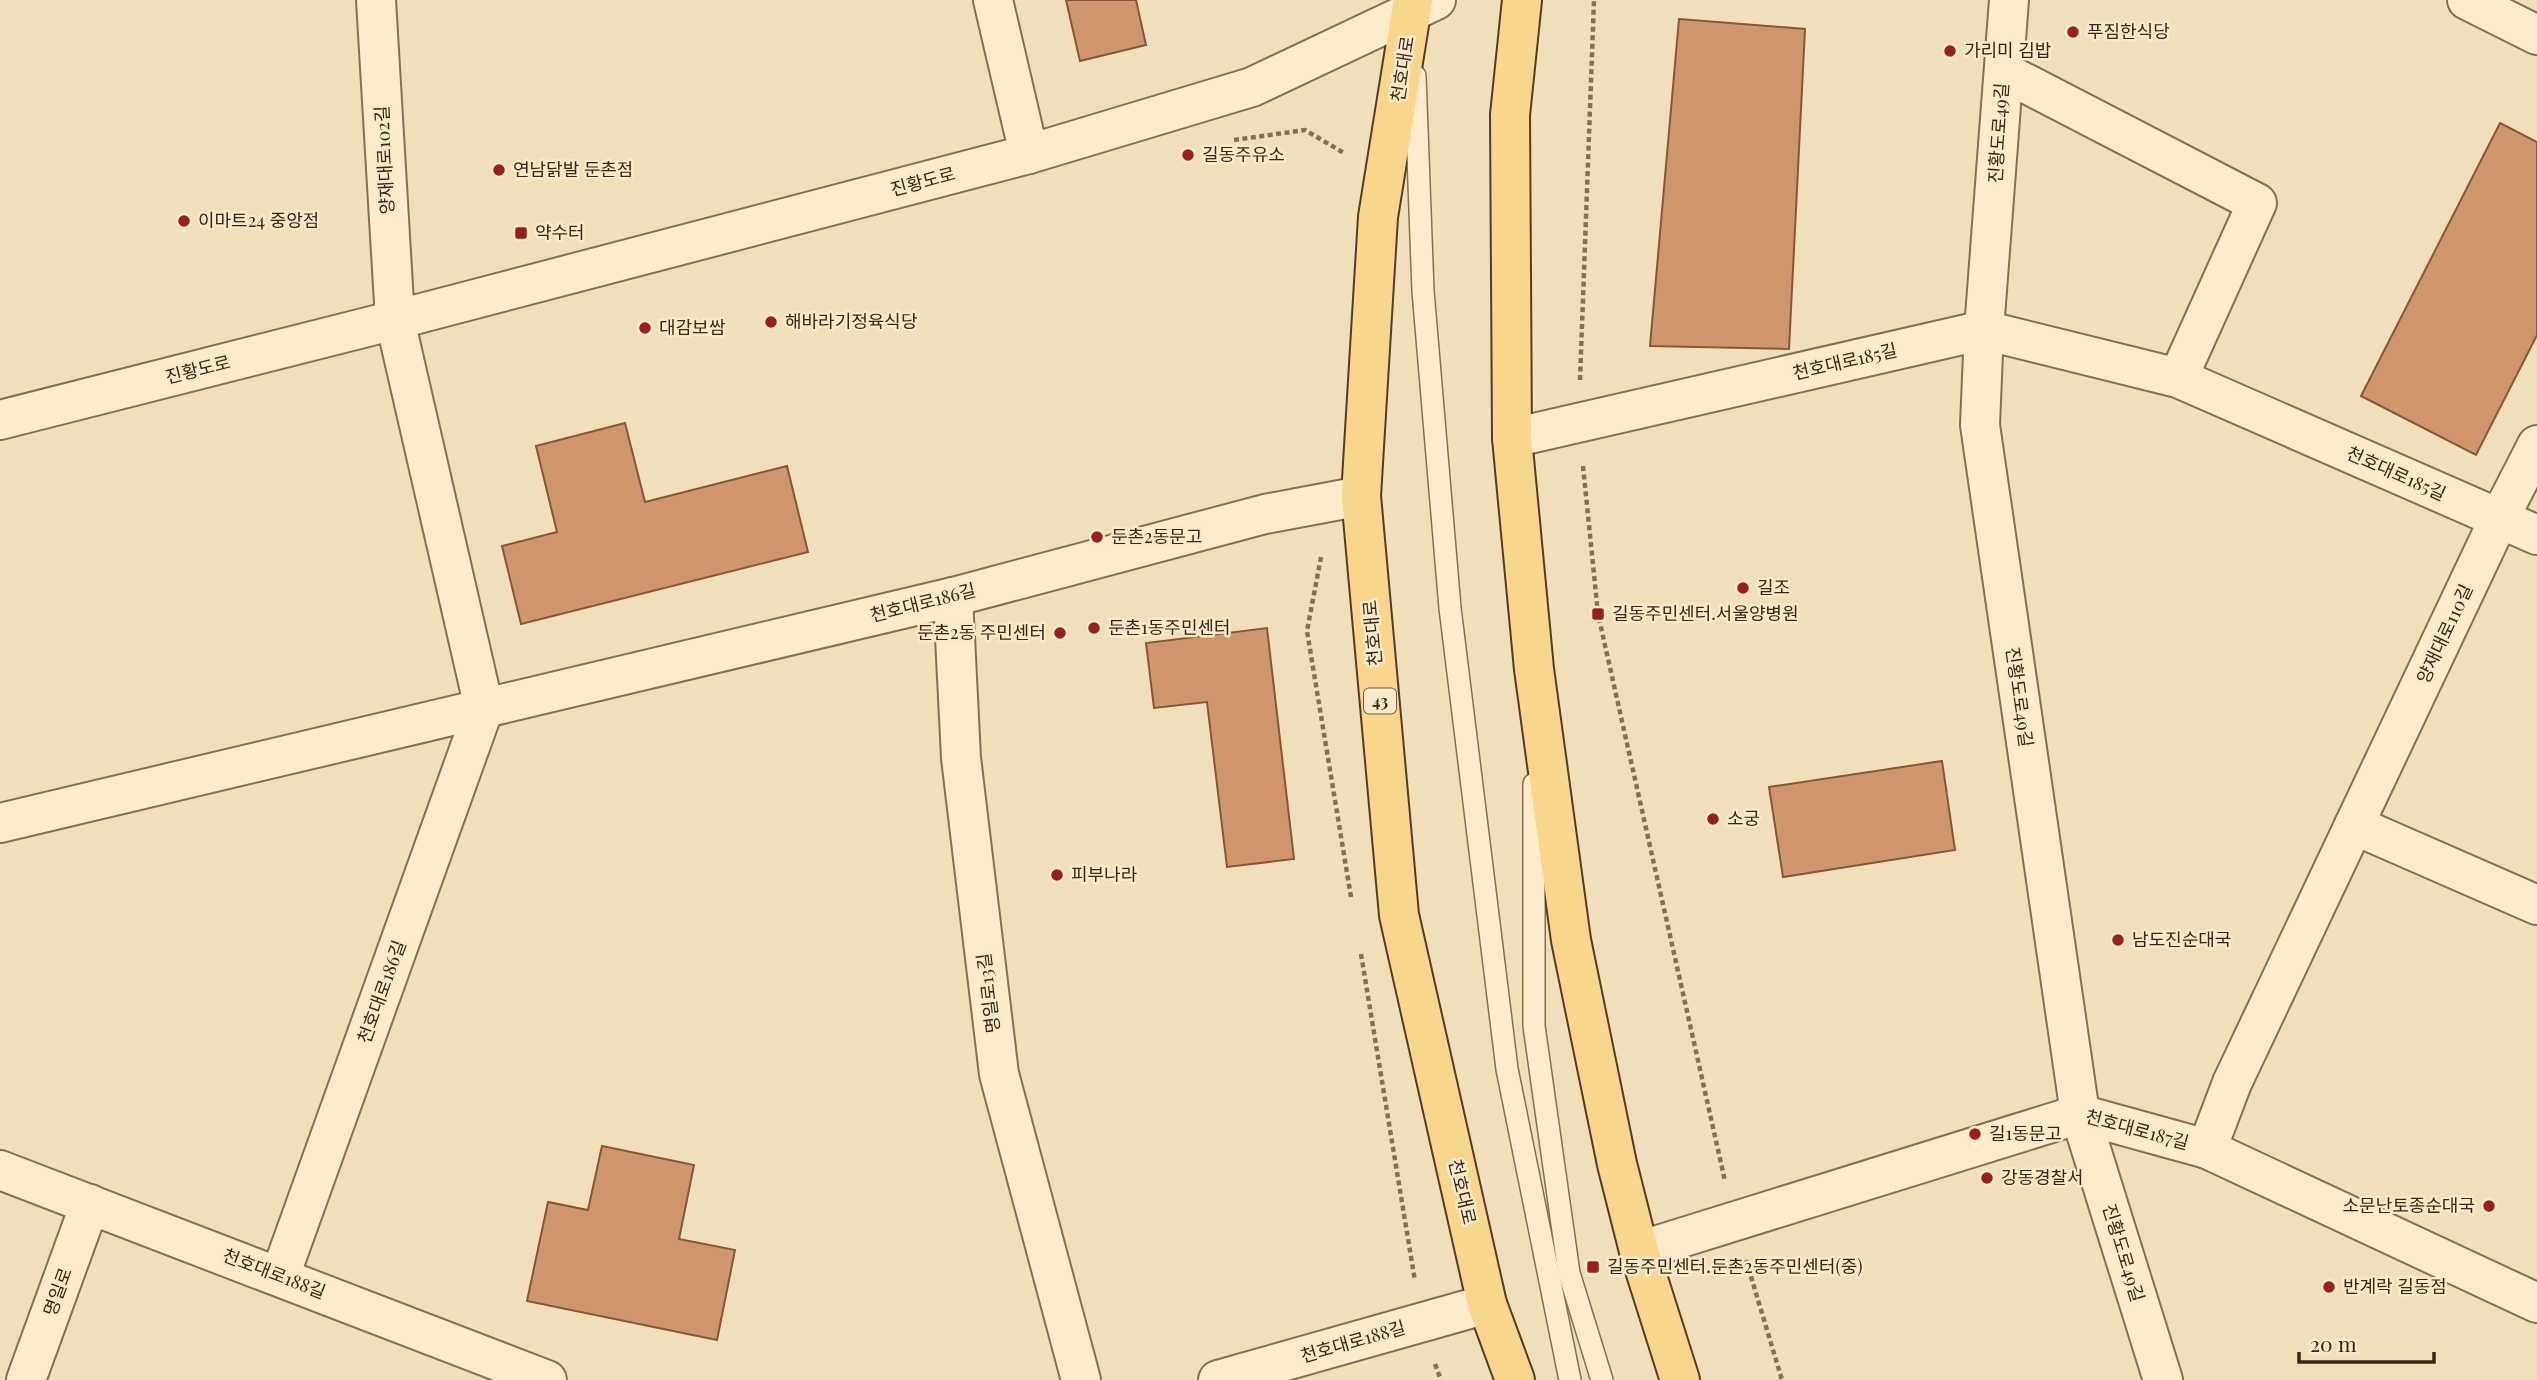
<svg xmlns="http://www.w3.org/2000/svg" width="2537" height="1380" font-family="'Playfair Display','Noto Sans KR',serif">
  <rect width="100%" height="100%" fill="#f0e0b9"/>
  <g fill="#d1966c" stroke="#885737" stroke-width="2">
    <polygon points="1066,0 1136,0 1146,45 1080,61"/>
    <polygon points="1679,19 1805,29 1789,349 1650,346"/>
    <polygon points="2500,123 2537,142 2537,335 2476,455 2361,396"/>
    <polygon points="625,423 645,502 787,466 808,552 521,624 502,546 557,532 536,446"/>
    <polygon points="1267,628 1294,859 1227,867 1207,702 1154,708 1146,643"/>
    <polygon points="1942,761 1955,850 1783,877 1769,787"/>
    <polygon points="602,1146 694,1165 679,1239 735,1250 717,1340 527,1301 548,1202 588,1210"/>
  </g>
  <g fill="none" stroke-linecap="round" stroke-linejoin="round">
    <g stroke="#876f53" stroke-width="24">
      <g id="service">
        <polyline points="1415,76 1423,291 1450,608 1507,1069 1570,1380"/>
        <polyline points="1534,784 1534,1026 1569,1273 1602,1380"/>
      </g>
    </g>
    <g stroke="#876f53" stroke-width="42">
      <g id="minor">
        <polyline points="993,0 1029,154"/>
        <polyline points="2009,0 1984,330 1980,425 2080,1114 2163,1380"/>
        <polyline points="2467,0 2537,35"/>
        <polyline points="2004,72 2257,203 2178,378"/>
        <polyline points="1512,438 1984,330 2178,378 2537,535"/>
        <polyline points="953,597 961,758 999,1074 1081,1380"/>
        <polyline points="0,823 953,597 1265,514 1361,496"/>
        <polyline points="2354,825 2537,905"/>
        <polyline points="2207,1149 2232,1083 2499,519 2537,445"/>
        <polyline points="0,1170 547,1380"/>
        <polyline points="1639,1251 2080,1114 2207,1149 2537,1303"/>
        <polyline points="280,1276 484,708 395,320 376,0"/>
        <polyline points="26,1380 90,1204"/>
        <polyline points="1218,1380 1487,1304"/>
      </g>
    </g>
    <g stroke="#876f53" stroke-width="42">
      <polyline id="tertiary" points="0,420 395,320 1029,154 1252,87 1436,0"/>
    </g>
    <g stroke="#543d28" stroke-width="42">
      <g id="primary">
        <polyline points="1413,0 1378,217 1361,496 1399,915 1487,1304 1515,1380"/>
        <polyline points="1522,0 1510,115 1512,438 1534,669 1571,940 1617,1164 1639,1251 1680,1380"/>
      </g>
    </g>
    <g stroke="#876f53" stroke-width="4.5" stroke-dasharray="5 3.5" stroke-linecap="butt">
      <polyline points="1234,140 1305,130 1344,153"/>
      <polyline points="1580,380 1594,0"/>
      <polyline points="1583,466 1598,614 1725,1181"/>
      <polyline points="1321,557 1307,631 1351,897"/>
      <polyline points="1361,954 1415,1281"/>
      <polyline points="1746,1260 1782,1380"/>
      <polyline points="1435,1364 1441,1380"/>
    </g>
    <use href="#service" stroke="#fbedcc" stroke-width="21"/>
    <use href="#minor" stroke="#fbedcc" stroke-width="38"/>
    <use href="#tertiary" stroke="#fbedcc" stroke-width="38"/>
    <use href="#primary" stroke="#f8d68c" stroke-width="38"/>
  </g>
  <g fill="#9a1f20" stroke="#f7eac9" stroke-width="2.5">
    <circle cx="2073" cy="32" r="7"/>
    <circle cx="1950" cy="51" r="7"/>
    <circle cx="1188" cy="155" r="7"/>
    <circle cx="499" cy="170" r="7"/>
    <circle cx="184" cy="221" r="7"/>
    <rect x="514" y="226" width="14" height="14" rx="3.5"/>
    <circle cx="771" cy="322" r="7"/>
    <circle cx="645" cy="328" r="7"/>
    <circle cx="1097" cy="537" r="7"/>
    <circle cx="1743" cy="588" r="7"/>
    <rect x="1591" y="607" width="14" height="14" rx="3.5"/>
    <circle cx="1094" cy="628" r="7"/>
    <circle cx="1060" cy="633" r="7"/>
    <circle cx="1713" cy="819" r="7"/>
    <circle cx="1057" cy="875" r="7"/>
    <circle cx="2118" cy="940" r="7"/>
    <circle cx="1975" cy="1134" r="7"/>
    <circle cx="1987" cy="1178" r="7"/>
    <circle cx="2489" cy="1206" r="7"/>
    <rect x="1586" y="1260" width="14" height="14" rx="3.5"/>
    <circle cx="2329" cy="1287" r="7"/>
  </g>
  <g text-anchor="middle" stroke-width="5" stroke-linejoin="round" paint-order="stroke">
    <rect fill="#f7eac9" stroke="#6f624e" stroke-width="2" x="1364" y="688.5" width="32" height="25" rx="5"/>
    <g font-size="16" font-weight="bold" fill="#352719">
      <text x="1380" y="707">43</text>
    </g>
    <g font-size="18" fill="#352719" stroke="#f7eac9" text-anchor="start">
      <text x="2087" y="38">푸짐한식당</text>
      <text x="1964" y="57">가리미 김밥</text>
      <text x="1202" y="161">길동주유소</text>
      <text x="513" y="176">연남닭발 둔촌점</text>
      <text x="198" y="227">이마트24 중앙점</text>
      <text x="535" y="239">약수터</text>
      <text x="785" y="328">해바라기정육식당</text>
      <text x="659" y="334">대감보쌈</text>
      <text x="1111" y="543">둔촌2동문고</text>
      <text x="1757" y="594">길조</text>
      <text x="1612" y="620">길동주민센터.서울양병원</text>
      <text x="1108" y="634">둔촌1동주민센터</text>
      <text x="1046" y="639" text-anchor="end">둔촌2동 주민센터</text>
      <text x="1727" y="825">소궁</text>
      <text x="1071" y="881">피부나라</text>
      <text x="2132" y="946">남도진순대국</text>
      <text x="1989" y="1140">길1동문고</text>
      <text x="2001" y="1184">강동경찰서</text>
      <text x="2475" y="1212" text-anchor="end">소문난토종순대국</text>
      <text x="1607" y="1273">길동주민센터.둔촌2동주민센터(중)</text>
      <text x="2343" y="1293">반계락 길동점</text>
    </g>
    <g font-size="18" fill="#352719" stroke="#f7eac9">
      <text transform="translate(1403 69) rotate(-81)" y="6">천호대로</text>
      <text transform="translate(1999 133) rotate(-86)" y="6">진황도로49길</text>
      <text transform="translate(385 160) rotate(-93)" y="6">양재대로102길</text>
      <text transform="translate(923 182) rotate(-15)" y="6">진황도로</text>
      <text transform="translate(1845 362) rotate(-13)" y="6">천호대로185길</text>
      <text transform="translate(198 370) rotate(-14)" y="6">진황도로</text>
      <text transform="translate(2396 474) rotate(24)" y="6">천호대로185길</text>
      <text transform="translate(923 603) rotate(-14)" y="6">천호대로186길</text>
      <text transform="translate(1373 633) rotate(-95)" y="6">천호대로</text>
      <text transform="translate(2445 634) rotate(-65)" y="6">양재대로110길</text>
      <text transform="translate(2019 697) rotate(82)" y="6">진황도로49길</text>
      <text transform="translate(382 992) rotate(-70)" y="6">천호대로186길</text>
      <text transform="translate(989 993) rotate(-97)" y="6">명일로13길</text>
      <text transform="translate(2137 1130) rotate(15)" y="6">천호대로187길</text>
      <text transform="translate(1462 1192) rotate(77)" y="6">천호대로</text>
      <text transform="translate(2123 1253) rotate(73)" y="6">진황도로49길</text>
      <text transform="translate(274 1274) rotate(21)" y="6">천호대로188길</text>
      <text transform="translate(58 1292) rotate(-70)" y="6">명일로</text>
      <text transform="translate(1353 1342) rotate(-16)" y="6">천호대로188길</text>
    </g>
  </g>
  <path d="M2299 1352v10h135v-10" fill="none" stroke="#352719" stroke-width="3.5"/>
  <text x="2310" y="1352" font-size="21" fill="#352719" stroke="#f7eac9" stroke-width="5" paint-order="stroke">20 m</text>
</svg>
